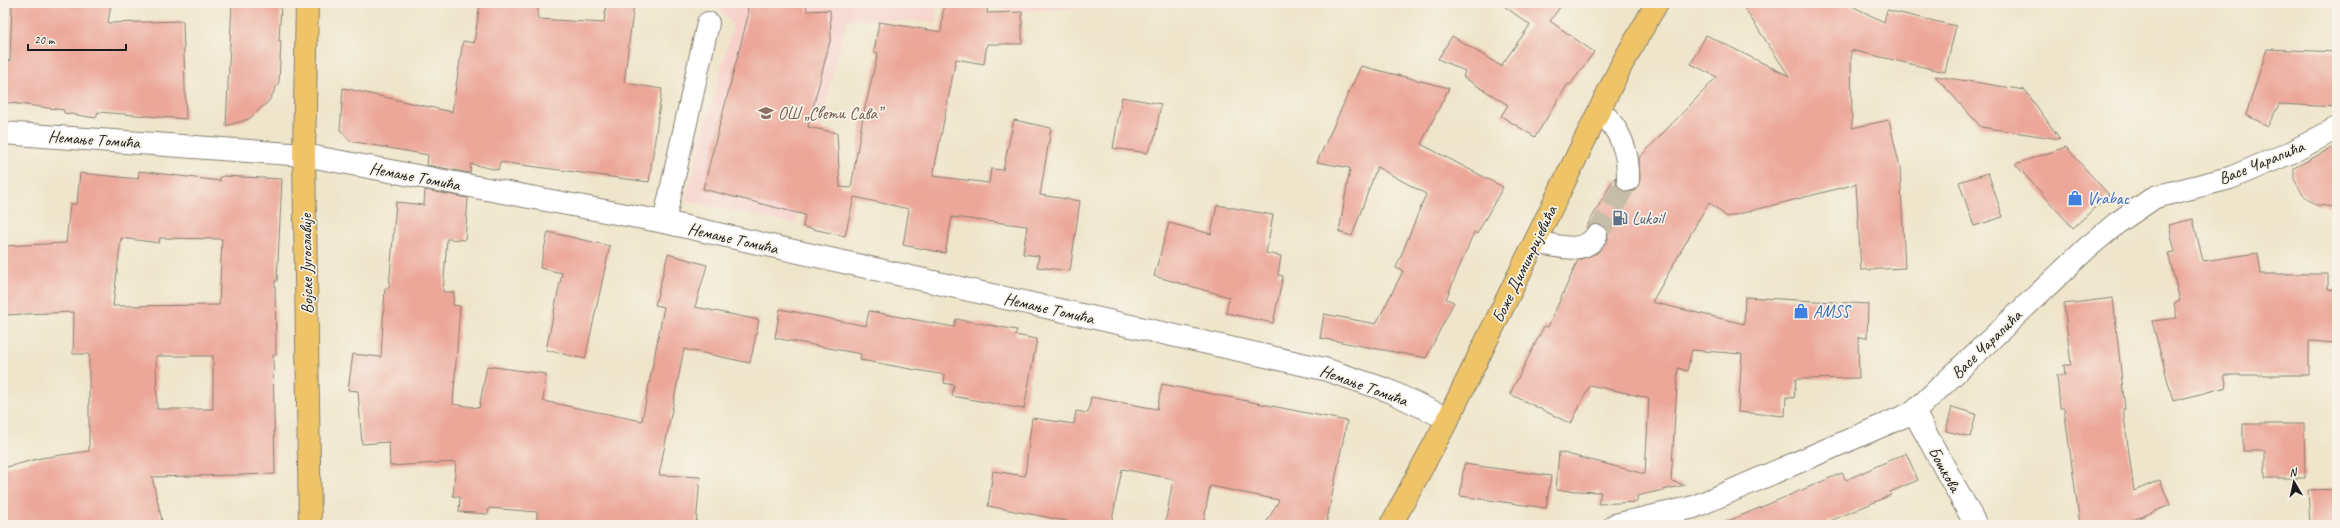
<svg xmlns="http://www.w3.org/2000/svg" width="2340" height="528" font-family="Caveat,sans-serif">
  <rect width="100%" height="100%" fill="#f7f3e8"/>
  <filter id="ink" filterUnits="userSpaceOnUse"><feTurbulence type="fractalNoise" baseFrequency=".025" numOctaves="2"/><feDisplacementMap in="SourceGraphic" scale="8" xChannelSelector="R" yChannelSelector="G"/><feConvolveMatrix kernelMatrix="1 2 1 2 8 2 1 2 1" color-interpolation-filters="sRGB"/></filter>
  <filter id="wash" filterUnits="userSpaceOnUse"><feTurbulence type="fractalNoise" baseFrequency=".012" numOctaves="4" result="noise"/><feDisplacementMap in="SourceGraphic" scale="16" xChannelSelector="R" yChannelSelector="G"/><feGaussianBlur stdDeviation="0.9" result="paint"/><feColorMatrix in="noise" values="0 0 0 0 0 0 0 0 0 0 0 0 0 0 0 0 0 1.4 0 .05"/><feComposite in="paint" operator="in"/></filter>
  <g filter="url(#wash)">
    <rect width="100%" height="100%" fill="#efe5ca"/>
    <g fill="#f7d0cb">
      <polygon points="715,3 937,3 937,22 847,19 795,224 685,200 733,26"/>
      <polygon points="1003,3 1238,3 1003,11"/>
    </g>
    <g id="blocks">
      <g fill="#eca799" fill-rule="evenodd">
        <polygon points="12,3 111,3 108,23 183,21 186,119 98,112 96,118 64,113 64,110 3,102 3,60 10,61"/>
        <polygon points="232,3 281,4 279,41 281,41 279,82 269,101 249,119 226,126"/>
        <polygon points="480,3 539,3 537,19 604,23 606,3 634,3 624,83 662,89 649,182 500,162 498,170 471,164 470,173 427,165 428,155 350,141 340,130 343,88 452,112 463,41 474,43"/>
        <polygon points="747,3 806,3 807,11 830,10 831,37 808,127 837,133 840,187 851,188 863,116 878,53 874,52 879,22 941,32 944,3 988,4 987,13 1022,12 1022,44 987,44 984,64 956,59 933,176 989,183 991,169 1003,170 1014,120 1051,128 1040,195 1080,201 1070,271 1037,267 1039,256 1023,254 1027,226 952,217 945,253 903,245 909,209 854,197 845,236 803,227 805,215 703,189 748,16"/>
        <polygon points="1500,3 1563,3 1550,21 1594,52 1570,85 1568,84 1535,137 1501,116 1508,105 1463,77 1465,71 1438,59 1452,36 1501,66 1530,25"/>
        <polygon points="1741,3 1846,3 1884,22 1887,10 1956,26 1945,72 1851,50 1852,128 1889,120 1900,168 1905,268 1861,270 1856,184 1727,217 1709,202 1652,302 1744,324 1745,297 1868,304 1867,338 1858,337 1859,378 1796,379 1794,398 1786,397 1785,416 1738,412 1742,354 1692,350 1687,371 1678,368 1671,481 1685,485 1637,496 1637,502 1598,504 1601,492 1556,490 1559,452 1645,474 1649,398 1590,385 1571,424 1510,394 1544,326 1548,327 1578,260 1597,253 1608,239 1608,232 1599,224 1593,224 1586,228 1615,177 1617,186 1622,191 1628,192 1635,191 1640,180 1639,158 1717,77 1691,64 1706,35 1789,76"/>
        <polygon points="2267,49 2337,52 2337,107 2279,104 2268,126 2246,115"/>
        <polygon points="1361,66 1449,88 1421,144 1503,187 1477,234 1474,232 1446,299 1454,302 1426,358 1320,338 1324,314 1376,324 1403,271 1396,268 1426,194 1377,167 1352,236 1339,232 1350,168 1317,162"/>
        <polygon points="1935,76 2025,90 2060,139 1981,127"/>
        <polygon points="1122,97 1161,104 1155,137 1147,153 1113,148"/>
        <polygon points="2337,145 2337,207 2317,205 2303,195 2294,179 2294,168"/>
        <polygon points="2066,147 2109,195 2073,228 2015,164"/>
        <path d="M 139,171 L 220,181 L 220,177 L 224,176 L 282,179 L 277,281 L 275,281 L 276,355 L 273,355 L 275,474 L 152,477 L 163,525 L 7,525 L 3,508 L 3,468 L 41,458 L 89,451 L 89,354 L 73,354 L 74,312 L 3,315 L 3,246 L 66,243 L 70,204 L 77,204 L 80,173 L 138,179 ZM 121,238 L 159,243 L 160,238 L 222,239 L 219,305 L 113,306 ZM 156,356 L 213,356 L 213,409 L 157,409 Z"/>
        <polygon points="1988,173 2003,217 1974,226 1959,182"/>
        <polygon points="425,190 468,198 465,240 447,239 443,292 454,292 453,305 460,306 453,404 479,408 487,366 546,374 543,401 642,421 664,307 655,305 668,254 707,265 695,307 759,320 750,363 684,349 659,475 700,477 696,525 537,525 537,512 489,508 488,514 459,512 460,497 453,496 456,462 390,466 389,442 362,444 358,391 348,390 353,354 381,357 385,288 389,288 396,202 424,205"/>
        <polygon points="1217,205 1273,215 1266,253 1281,256 1278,275 1283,276 1273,323 1226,313 1229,297 1154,276 1169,223 1211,234"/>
        <polygon points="2193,219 2203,261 2258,253 2261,274 2328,274 2328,289 2337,290 2337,343 2309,341 2309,375 2224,375 2227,387 2173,401 2152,321 2177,318 2174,303 2180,301 2168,253 2175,252 2169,225"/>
        <polygon points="548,232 610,246 585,359 546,350 562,273 540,268"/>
        <polygon points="2113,298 2125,409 2123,409 2134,491 2160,480 2170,505 2121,525 2080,525 2064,408 2060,408 2057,375 2065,375 2064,365 2071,365 2064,304"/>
        <polygon points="780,309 866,326 869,311 954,327 956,319 1017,330 1015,335 1037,339 1024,409 952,396 954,385 944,383 945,375 860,360 861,354 775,338"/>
        <polygon points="1162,384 1347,421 1326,525 1265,525 1279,500 1210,486 1203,525 1165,525 1173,479 1122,469 1111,525 1066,525 1067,521 988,506 993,471 1025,476 1032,418 1074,424 1076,411 1088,413 1091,397 1157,409"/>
        <polygon points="1952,407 1976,414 1970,437 1946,431"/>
        <polygon points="2243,424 2304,424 2305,478 2265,478 2265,451 2243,451"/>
        <polygon points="1906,453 1918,480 1890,492 1891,495 1821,525 1719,525 1842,473 1846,480"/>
        <polygon points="1464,464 1551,476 1546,508 1460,496"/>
        <polygon points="2337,489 2337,525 2310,525 2308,490"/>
      </g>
    </g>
  </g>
  <g filter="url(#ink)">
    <use href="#blocks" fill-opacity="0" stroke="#868073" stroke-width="1"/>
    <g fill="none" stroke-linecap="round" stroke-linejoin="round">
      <polyline stroke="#c5bda7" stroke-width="22" stroke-dasharray="22 11" stroke-linecap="butt" points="1596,236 1628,180"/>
      <g stroke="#868073" stroke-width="24">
        <g id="minor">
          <path d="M 1600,110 C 1620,130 1629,151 1628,180"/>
          <polyline points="3,133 304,155 664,222 1324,369 1387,390 1448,419"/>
          <polyline points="664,222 708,23"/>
          <path d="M 1535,242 C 1554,245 1583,256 1596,236"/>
          <polyline points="1914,412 1976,525"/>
          <polyline points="1615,525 1694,507 1914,412 2087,248 2117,223 2155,197 2230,178 2292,152 2337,128"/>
        </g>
      </g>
      <g stroke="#868073" stroke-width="24">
        <g id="major">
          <polyline points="307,3 304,155 310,525"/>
          <polyline points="1391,525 1448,419 1622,64 1657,3"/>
        </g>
      </g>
      <use href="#minor" stroke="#fff" stroke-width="22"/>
      <use href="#major" stroke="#efc469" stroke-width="22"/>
    </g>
  </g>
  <defs>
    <g id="school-bare" transform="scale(1.2)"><path d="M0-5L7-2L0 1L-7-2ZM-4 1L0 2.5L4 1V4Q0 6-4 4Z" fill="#8d6e63" stroke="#f7f3e8" stroke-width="2.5" paint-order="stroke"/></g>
    <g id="shop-bare" transform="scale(1.2)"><path d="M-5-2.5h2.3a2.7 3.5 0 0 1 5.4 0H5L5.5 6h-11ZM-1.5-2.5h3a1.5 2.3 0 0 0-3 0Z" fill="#3f7fe0" stroke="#f7f3e8" stroke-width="2.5" paint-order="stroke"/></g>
    <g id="fuel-bare" transform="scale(1.2)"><path d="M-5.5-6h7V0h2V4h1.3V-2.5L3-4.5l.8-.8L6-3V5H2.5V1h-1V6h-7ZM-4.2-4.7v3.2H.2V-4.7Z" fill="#5c6f8a" stroke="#f7f3e8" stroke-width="2.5" paint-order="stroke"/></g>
  </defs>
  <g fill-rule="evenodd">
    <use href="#school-bare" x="766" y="113"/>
    <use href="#shop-bare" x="2075" y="198"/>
    <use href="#fuel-bare" x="1620" y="218"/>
    <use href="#shop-bare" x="1801" y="311"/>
  </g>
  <g text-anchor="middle" stroke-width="3.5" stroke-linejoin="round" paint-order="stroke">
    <g font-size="17" fill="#785e54" stroke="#f7f3e8" text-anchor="start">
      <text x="778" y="119">ОШ „Свети Сава”</text>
    </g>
    <g font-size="17" fill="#1c1c1c" stroke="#f7f3e8">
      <text transform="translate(94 139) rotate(4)" y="6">Немање Томића</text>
      <text transform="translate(2261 162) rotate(-22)" y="6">Васе Чарапића</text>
      <text transform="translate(415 176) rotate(11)" y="6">Немање Томића</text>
      <text transform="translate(733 238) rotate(13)" y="6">Немање Томића</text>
      <text transform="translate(306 264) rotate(-91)" y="6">Војске Југославије</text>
      <text transform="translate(1524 264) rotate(-64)" y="6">Боже Димитријевића</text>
      <text transform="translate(1049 308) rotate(13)" y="6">Немање Томића</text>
      <text transform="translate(1986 344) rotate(-44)" y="6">Васе Чарапића</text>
      <text transform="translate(1364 385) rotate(20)" y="6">Немање Томића</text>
      <text transform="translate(1945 469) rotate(61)" y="6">Бошкова</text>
    </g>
    <g font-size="17" fill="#366cbe" stroke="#f7f3e8" text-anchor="start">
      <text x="2087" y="204">Vrabac</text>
      <text x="1813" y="317">AMSS</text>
    </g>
    <g font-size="17" fill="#4e5e75" stroke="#f7f3e8" text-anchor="start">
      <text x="1632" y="224">Lukoil</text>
    </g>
  </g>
  <rect width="2340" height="528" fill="none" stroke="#f7f3e8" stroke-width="16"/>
  <g transform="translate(2294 482) rotate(351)" stroke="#f7f3e8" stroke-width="3" paint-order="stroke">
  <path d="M0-3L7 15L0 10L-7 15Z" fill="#1c1c1c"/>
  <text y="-6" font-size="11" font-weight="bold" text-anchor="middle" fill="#1c1c1c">N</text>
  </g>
  <path d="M28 44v6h98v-6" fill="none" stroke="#1c1c1c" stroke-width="2"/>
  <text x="34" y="44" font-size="12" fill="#1c1c1c" stroke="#f7f3e8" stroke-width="3" paint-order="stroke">20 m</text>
</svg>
